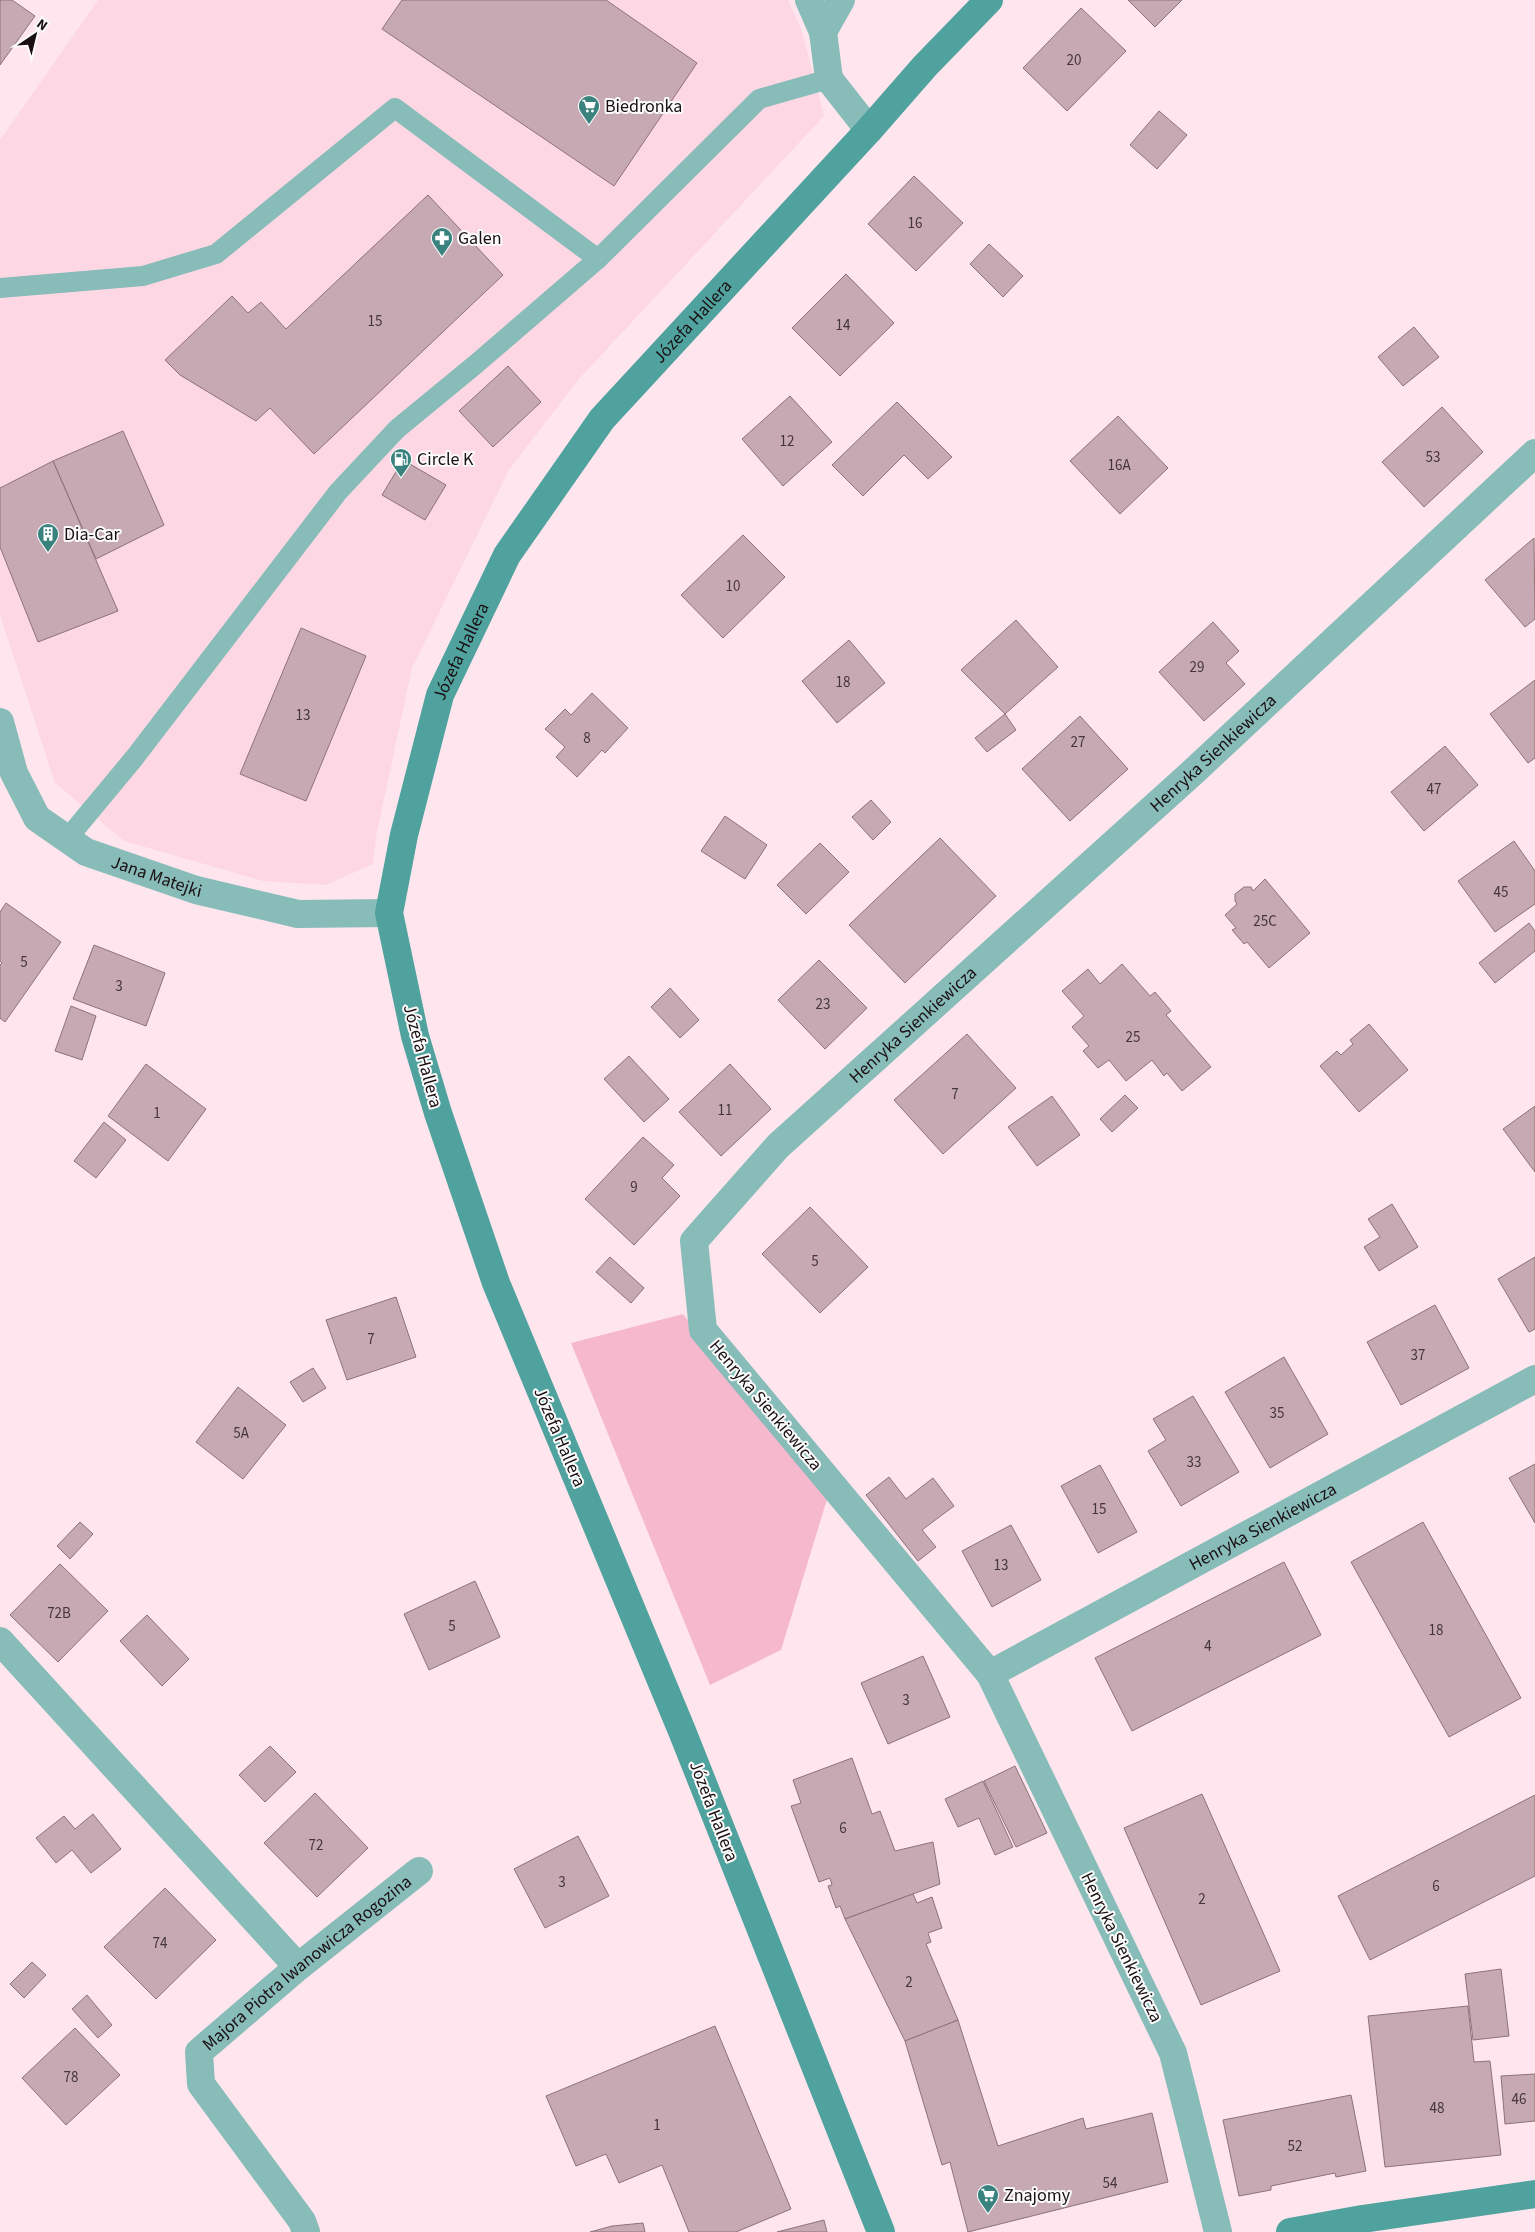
<svg xmlns="http://www.w3.org/2000/svg" width="1535" height="2232" font-family="'Source Sans 3',sans-serif">
  <rect width="100%" height="100%" fill="#ffe6ee"/>
  <polygon fill="#fed7e4" points="98,0 788,0 801,28 824,116 578,380 509,470 412,668 376,837 373,864 326,885 263,881 124,841 55,783 0,615 0,140"/>
  <polygon fill="#f6b8cd" points="683,1314 828,1496 781,1650 710,1685 571,1343"/>
  <g fill="#c6a9b2" stroke="#8d727a">
    <polygon points="0,0 12,0 35,16 0,65"/>
    <polygon points="402,0 606,0 697,63 614,186 382,29"/>
    <polygon points="1128,0 1182,0 1155,27"/>
    <polygon points="1081,8 1126,51 1067,111 1023,68"/>
    <polygon points="1159,111 1187,135 1157,169 1130,145"/>
    <polygon points="914,176 963,223 916,271 868,224"/>
    <polygon points="428,195 503,275 314,454 270,408 256,421 180,375 165,360 232,296 248,313 261,302 286,329"/>
    <polygon points="989,244 1023,276 1003,297 970,264"/>
    <polygon points="846,274 894,323 840,376 792,328"/>
    <polygon points="1414,327 1439,357 1403,386 1378,357"/>
    <polygon points="508,366 541,402 493,447 459,411"/>
    <polygon points="790,396 832,442 783,486 742,439"/>
    <polygon points="897,402 952,457 928,479 904,455 863,496 832,465"/>
    <polygon points="1442,407 1483,452 1424,507 1382,462"/>
    <polygon points="1118,416 1168,468 1120,514 1070,461"/>
    <polygon points="123,431 164,525 96,559 53,461"/>
    <polygon points="403,460 446,485 425,520 382,495"/>
    <polygon points="53,461 118,611 38,642 0,547 0,488"/>
    <polygon points="743,535 785,577 723,638 681,595"/>
    <polygon points="1534,538 1535,619 1525,627 1485,580"/>
    <polygon points="1016,620 1058,667 1005,714 961,670"/>
    <polygon points="1213,622 1239,651 1226,663 1245,684 1204,721 1159,672"/>
    <polygon points="301,628 366,656 306,801 240,774"/>
    <polygon points="849,640 885,683 837,723 802,681"/>
    <polygon points="1535,680 1535,758 1528,763 1490,714"/>
    <polygon points="592,693 628,728 605,753 602,750 577,777 556,757 565,747 545,729 565,709 571,715"/>
    <polygon points="1005,714 1016,730 987,752 975,738"/>
    <polygon points="1080,716 1128,769 1070,821 1022,769"/>
    <polygon points="1445,746 1478,785 1424,831 1391,792"/>
    <polygon points="871,800 891,822 873,840 852,817"/>
    <polygon points="725,816 767,845 745,879 701,851"/>
    <polygon points="940,838 996,896 905,983 849,925"/>
    <polygon points="1514,841 1535,871 1535,904 1495,932 1458,881"/>
    <polygon points="820,843 849,872 806,914 777,885"/>
    <polygon points="1265,879 1310,933 1269,968 1247,942 1244,944 1232,930 1236,928 1225,915 1237,904 1235,901 1235,894 1244,887 1251,887 1253,891"/>
    <polygon points="6,903 61,942 5,1022 0,1018 0,965 2,963 0,961 0,912"/>
    <polygon points="1529,923 1535,931 1535,951 1495,983 1479,963"/>
    <polygon points="94,945 165,973 146,1026 73,999"/>
    <polygon points="819,960 867,1008 825,1049 778,1000"/>
    <polygon points="1122,964 1150,996 1155,992 1171,1011 1166,1015 1211,1067 1182,1091 1167,1073 1164,1076 1152,1060 1126,1081 1109,1060 1098,1068 1083,1051 1089,1046 1072,1027 1084,1016 1062,991 1088,969 1100,984"/>
    <polygon points="670,988 699,1020 680,1038 651,1007"/>
    <polygon points="71,1006 96,1016 82,1060 55,1051"/>
    <polygon points="1369,1024 1408,1070 1359,1112 1320,1066 1337,1051 1341,1055 1353,1044 1350,1040"/>
    <polygon points="967,1034 1016,1088 943,1154 894,1100"/>
    <polygon points="629,1056 669,1099 644,1122 604,1079"/>
    <polygon points="146,1064 206,1109 168,1161 108,1116"/>
    <polygon points="730,1064 771,1109 721,1156 679,1112"/>
    <polygon points="1125,1095 1138,1108 1112,1132 1100,1119"/>
    <polygon points="1052,1096 1080,1135 1037,1166 1008,1127"/>
    <polygon points="1535,1106 1535,1172 1503,1129"/>
    <polygon points="104,1122 126,1140 96,1178 74,1161"/>
    <polygon points="643,1137 674,1165 662,1178 680,1196 634,1245 585,1199"/>
    <polygon points="1392,1204 1418,1247 1379,1271 1364,1247 1380,1237 1368,1219"/>
    <polygon points="810,1207 868,1267 820,1313 762,1254"/>
    <polygon points="610,1257 644,1288 631,1303 596,1272"/>
    <polygon points="1535,1257 1535,1329 1529,1332 1498,1279"/>
    <polygon points="396,1297 416,1357 347,1380 326,1320"/>
    <polygon points="1435,1305 1469,1368 1401,1405 1367,1342"/>
    <polygon points="1284,1357 1328,1434 1270,1468 1225,1392"/>
    <polygon points="313,1368 326,1388 303,1402 290,1382"/>
    <polygon points="238,1387 286,1425 243,1479 196,1442"/>
    <polygon points="1193,1396 1239,1472 1181,1506 1148,1451 1166,1440 1153,1419"/>
    <polygon points="1535,1464 1535,1523 1509,1478"/>
    <polygon points="1100,1465 1137,1532 1098,1553 1061,1486"/>
    <polygon points="889,1477 906,1499 933,1478 954,1506 922,1530 936,1547 918,1561 866,1495"/>
    <polygon points="80,1522 93,1534 70,1559 57,1546"/>
    <polygon points="1423,1522 1521,1698 1449,1737 1351,1562"/>
    <polygon points="1011,1525 1041,1580 992,1607 962,1551"/>
    <polygon points="1284,1562 1321,1635 1132,1731 1095,1658"/>
    <polygon points="60,1564 108,1611 58,1662 10,1615"/>
    <polygon points="475,1581 500,1637 429,1670 404,1614"/>
    <polygon points="147,1615 189,1659 162,1686 120,1641"/>
    <polygon points="923,1656 950,1717 888,1744 861,1683"/>
    <polygon points="270,1746 296,1772 265,1802 239,1775"/>
    <polygon points="852,1758 872,1814 880,1811 895,1851 933,1842 940,1884 845,1919 840,1906 836,1908 828,1886 832,1885 830,1878 819,1882 791,1806 801,1803 793,1780"/>
    <polygon points="1015,1766 1047,1833 1016,1847 984,1781"/>
    <polygon points="983,1781 1013,1847 995,1855 979,1818 958,1827 945,1799"/>
    <polygon points="315,1793 368,1848 317,1897 264,1843"/>
    <polygon points="1202,1794 1280,1971 1201,2005 1124,1828"/>
    <polygon points="1535,1795 1535,1876 1370,1960 1338,1896"/>
    <polygon points="93,1814 121,1849 91,1873 72,1850 56,1863 36,1838 64,1816 75,1829"/>
    <polygon points="578,1836 609,1896 545,1928 514,1869"/>
    <polygon points="165,1888 216,1940 156,1999 104,1947"/>
    <polygon points="913,1894 917,1903 932,1897 942,1928 928,1933 931,1942 926,1944 958,2020 905,2041 845,1919"/>
    <polygon points="32,1962 46,1975 24,1998 10,1984"/>
    <polygon points="1501,1969 1509,2036 1473,2040 1465,1974"/>
    <polygon points="87,1995 112,2025 98,2038 72,2009"/>
    <polygon points="1468,2006 1474,2062 1490,2061 1501,2155 1385,2167 1368,2016"/>
    <polygon points="958,2020 998,2146 1083,2118 1086,2129 1152,2113 1168,2182 968,2232 950,2162 942,2165 905,2041"/>
    <polygon points="715,2026 791,2209 736,2232 689,2232 662,2165 619,2183 606,2154 576,2166 546,2096"/>
    <polygon points="75,2028 120,2075 66,2125 22,2078"/>
    <polygon points="1535,2074 1535,2121 1505,2124 1501,2076"/>
    <polygon points="1351,2095 1366,2171 1336,2177 1335,2173 1271,2186 1271,2190 1239,2196 1223,2120"/>
    <polygon points="824,2220 827,2232 777,2232"/>
    <polygon points="643,2223 645,2232 590,2232 612,2226"/>
  </g>
  <g fill="none" stroke-linecap="round" stroke-linejoin="round">
    <g stroke="#88bcb8" stroke-width="20">
      <polyline points="0,288 143,276 216,254 395,108 598,259"/>
      <polyline points="67,839 135,757 338,492 397,429 476,364 598,259 759,99 829,79"/>
    </g>
    <g stroke="#88bcb8" stroke-width="28">
      <polyline points="809,0 823,32 829,79 869,130"/>
      <polyline points="823,32 841,0"/>
      <path id="s1" d="M 0,722 L 14,773 L 37,818 L 86,852 L 196,890 L 298,914 L 389,913"/>
      <polyline points="0,1641 298,1967"/>
      <path id="s2" d="M 990,1674 L 1535,1379"/>
      <path id="s3" d="M 306,2232 L 302,2221 L 201,2084 L 199,2052 L 298,1967 L 419,1871"/>
      <path id="s4" d="M 1218,2232 L 1173,2053 L 990,1674 L 703,1330 L 694,1241 L 778,1146 L 1193,772 L 1535,453"/>
    </g>
    <g stroke="#4fa29e" stroke-width="28">
      <path id="s5" d="M 881,2232 L 682,1731 L 496,1283 L 438,1113 L 415,1036 L 389,913 L 404,835 L 440,695 L 507,555 L 602,419 L 869,130 L 925,66 L 989,0"/>
      <polyline points="1290,2232 1362,2219 1535,2194"/>
    </g>
  </g>
  <defs>
    <g id="supermarket-pin" transform="scale(1.125)"><path d="M0 17L-7.5 6A9.5 9.5 0 1 1 7.5 6Z" fill="#3a827e" stroke="#fbfbfb"/><path d="M-6-5.5h2.5l.6 2H6L4.5 2H-2.5L-4.4-4H-6ZM-1.5 3.2a1.3 1.3 0 1 0 .1 0ZM3 3.2a1.3 1.3 0 1 0 .1 0Z" fill="#fff"/></g>
    <g id="pharmacy-pin" transform="scale(1.125)"><path d="M0 17L-7.5 6A9.5 9.5 0 1 1 7.5 6Z" fill="#3a827e" stroke="#fbfbfb"/><path d="M-2-6h4v4h4v4h-4v4h-4v-4h-4v-4h4Z" fill="#fff"/></g>
    <g id="fuel-pin" transform="scale(1.125)"><path d="M0 17L-7.5 6A9.5 9.5 0 1 1 7.5 6Z" fill="#3a827e" stroke="#fbfbfb"/><path d="M-5.5-6h7V0h2V4h1.3V-2.5L3-4.5l.8-.8L6-3V5H2.5V1h-1V6h-7ZM-4.2-4.7v3.2H.2V-4.7Z" fill="#fff"/></g>
    <g id="building-pin" transform="scale(1.125)"><path d="M0 17L-7.5 6A9.5 9.5 0 1 1 7.5 6Z" fill="#3a827e" stroke="#fbfbfb"/><path d="M-4-6H4V6H1V3H-1V6H-4ZM-2.5-4.3h1.7v1.8h-1.7ZM.8-4.3h1.7v1.8H.8ZM-2.5-1h1.7V.8h-1.7ZM.8-1h1.7V.8H.8Z" fill="#fff"/></g>
  </defs>
  <g fill-rule="evenodd">
    <use href="#supermarket-pin" x="589" y="106"/>
    <use href="#pharmacy-pin" x="442" y="238"/>
    <use href="#fuel-pin" x="401" y="459"/>
    <use href="#building-pin" x="48" y="534"/>
    <use href="#supermarket-pin" x="988" y="2195"/>
  </g>
  <g text-anchor="middle" stroke-width="4" stroke-linejoin="round" paint-order="stroke">
    <g font-size="15" fill="#45363c">
      <text x="1074" y="65">20</text>
      <text x="915" y="228">16</text>
      <text x="375" y="326">15</text>
      <text x="843" y="330">14</text>
      <text x="787" y="446">12</text>
      <text x="1433" y="462">53</text>
      <text x="1119" y="470">16A</text>
      <text x="733" y="591">10</text>
      <text x="1197" y="672">29</text>
      <text x="843" y="687">18</text>
      <text x="303" y="720">13</text>
      <text x="587" y="743">8</text>
      <text x="1078" y="747">27</text>
      <text x="1434" y="794">47</text>
      <text x="1501" y="897">45</text>
      <text x="1265" y="926">25C</text>
      <text x="24" y="967">5</text>
      <text x="119" y="991">3</text>
      <text x="823" y="1009">23</text>
      <text x="1133" y="1042">25</text>
      <text x="955" y="1099">7</text>
      <text x="725" y="1115">11</text>
      <text x="157" y="1118">1</text>
      <text x="634" y="1192">9</text>
      <text x="815" y="1266">5</text>
      <text x="371" y="1344">7</text>
      <text x="1418" y="1360">37</text>
      <text x="1277" y="1418">35</text>
      <text x="241" y="1438">5A</text>
      <text x="1194" y="1467">33</text>
      <text x="1099" y="1514">15</text>
      <text x="1001" y="1570">13</text>
      <text x="59" y="1618">72B</text>
      <text x="452" y="1631">5</text>
      <text x="1436" y="1635">18</text>
      <text x="1208" y="1651">4</text>
      <text x="906" y="1705">3</text>
      <text x="843" y="1833">6</text>
      <text x="316" y="1850">72</text>
      <text x="562" y="1887">3</text>
      <text x="1436" y="1891">6</text>
      <text x="1202" y="1904">2</text>
      <text x="160" y="1948">74</text>
      <text x="909" y="1987">2</text>
      <text x="71" y="2082">78</text>
      <text x="1519" y="2104">46</text>
      <text x="1437" y="2113">48</text>
      <text x="657" y="2130">1</text>
      <text x="1295" y="2151">52</text>
      <text x="1110" y="2188">54</text>
    </g>
    <g font-size="18" fill="#1a1014" stroke="#fbfbfb" text-anchor="start">
      <text x="605" y="112">Biedronka</text>
      <text x="458" y="244">Galen</text>
      <text x="417" y="465">Circle K</text>
      <text x="64" y="540">Dia-Car</text>
      <text x="1004" y="2201">Znajomy</text>
    </g>
    <g font-size="18" fill="#1a1014" stroke="#fbfbfb">
      <text dy="6" stroke="none"><textPath href="#s5" startOffset="2088">Józefa Hallera</textPath></text>
      <text dy="6" stroke="none"><textPath href="#s5" startOffset="1682">Józefa Hallera</textPath></text>
      <text dy="6" stroke="none"><textPath href="#s4" startOffset="1856">Henryka Sienkiewicza</textPath></text>
      <text dy="6" stroke="none"><textPath href="#s1" startOffset="238">Jana Matejki</textPath></text>
      <text dy="6" stroke="none"><textPath href="#s4" startOffset="1451">Henryka Sienkiewicza</textPath></text>
      <text transform="translate(423 1056) rotate(75)" y="6">Józefa Hallera</text>
      <text transform="translate(766 1405) rotate(50)" y="6">Henryka Sienkiewicza</text>
      <text transform="translate(560 1437) rotate(67)" y="6">Józefa Hallera</text>
      <text dy="6" stroke="none"><textPath href="#s2" startOffset="310">Henryka Sienkiewicza</textPath></text>
      <text transform="translate(714 1811) rotate(69)" y="6">Józefa Hallera</text>
      <text transform="translate(1122 1947) rotate(64)" y="6">Henryka Sienkiewicza</text>
      <text dy="6" stroke="none"><textPath href="#s3" startOffset="354">Majora Piotra Iwanowicza Rogozina</textPath></text>
    </g>
  </g>
  <g transform="translate(35 35) rotate(35)" stroke="#fbfbfb" stroke-width="4" paint-order="stroke">
  <path d="M0-4L9 19L0 12L-9 19Z" fill="#1a1014"/>
  <text y="-8" font-size="14" font-weight="bold" text-anchor="middle" fill="#1a1014">N</text>
  </g>
</svg>
